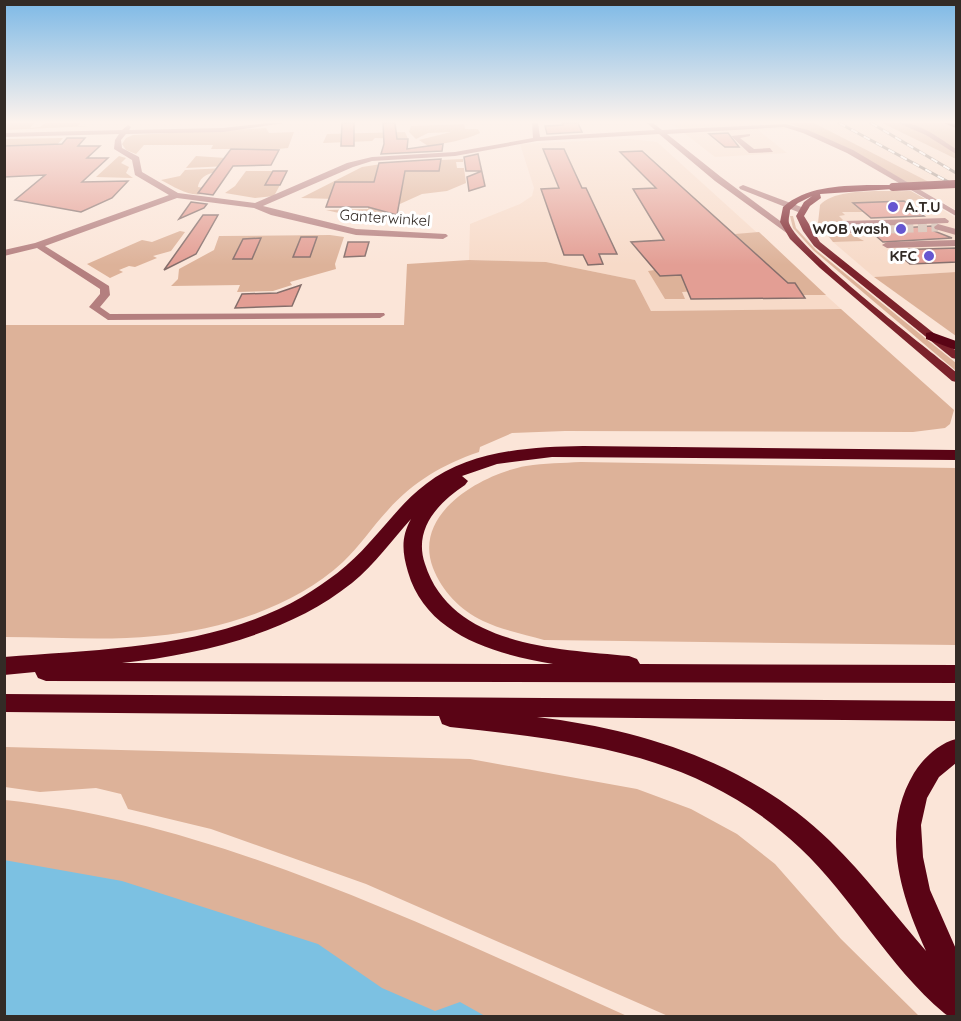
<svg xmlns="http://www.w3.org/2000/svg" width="961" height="1021" font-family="Quicksand,sans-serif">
  <rect width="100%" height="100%" fill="#fbe5d8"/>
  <g fill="#f7dac8">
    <polygon points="671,123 789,123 785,129 758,130 787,153 715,157"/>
    <polygon points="814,123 882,123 956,159 956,210 908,183 927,181"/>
    <polygon points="629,139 657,142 841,309 651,311 635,280 546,262 469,260 470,224 520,204 532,196 534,188 520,144"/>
    <polygon points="927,200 956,218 956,272 874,277 833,242 863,241 835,225 838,216 853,203"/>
  </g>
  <g fill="#ddb299">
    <polygon points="4,123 34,123 30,128 40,127 45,123 81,123 78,126 90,126 5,130"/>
    <polygon points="789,123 814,123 929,182 908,183 850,149"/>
    <polygon points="882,123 956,123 956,159"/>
    <path d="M 464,124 L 465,129 L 478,129 L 480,133 C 463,141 445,143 428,146 L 419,140 L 451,132 L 428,133 L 416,139 L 409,132 L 411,126 Z"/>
    <polygon points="266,128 269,133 294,132 288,148 245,152 247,149 211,149 213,145 144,145 136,154 126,150 122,144 126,138 133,135"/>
    <polygon points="405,132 408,139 375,138 372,141 323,143 327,134"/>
    <polygon points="63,138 35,170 55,144 5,146 5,139"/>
    <polygon points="119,156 126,158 121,163 129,167 126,173 133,178 96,177"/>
    <polygon points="196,156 226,158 229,166 186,168"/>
    <polygon points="463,159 463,162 456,162 457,168 464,168 466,183 447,191 422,194 380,213 371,211 360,218 326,210 368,209 370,200 301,198 362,167 394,162"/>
    <path d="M 225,168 L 222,172 C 211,172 200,175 198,187 L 214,190 C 193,201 179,189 161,180 L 180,176 L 185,170 Z"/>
    <polygon points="246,171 273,171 265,185 280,185 274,196 255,198 225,193 235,186"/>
    <path d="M 911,191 L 927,200 L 854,203 L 864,212 L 842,212 L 845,215 L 839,216 L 843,220 L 835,225 L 864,241 L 833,242 L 818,223 L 820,205 C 836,187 887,192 911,191 Z"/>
    <polygon points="790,216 793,216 796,228 816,250 956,363 956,371 813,250 793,228"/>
    <polygon points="180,231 185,232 171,251 153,256 157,258 135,267 129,266 119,270 123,272 110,278 87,264 142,240 152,242"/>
    <polygon points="759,232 826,295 803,295 795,283 788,283 735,234"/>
    <polygon points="330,235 344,237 335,264 336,269 290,282 292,285 273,291 237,292 240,285 171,286 178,279 179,269 214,250 219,236"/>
    <path d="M 469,260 L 546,262 L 635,280 L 651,311 L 841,309 L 954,410 L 950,424 L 945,428 L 913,432 L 565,431 L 512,433 L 480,447 L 479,452 C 443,464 413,482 388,510 C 372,527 360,546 343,562 C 295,607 220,630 155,636 C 106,641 54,637 5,637 L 5,325 L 404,325 L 407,264 Z"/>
    <polygon points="655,270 660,276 717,272 698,291 682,292 685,299 665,299 648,271"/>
    <polygon points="956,272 956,336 874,277"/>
    <path d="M 581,462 L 956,468 L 956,645 L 544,640 C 524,634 502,630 483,621 C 460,610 442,591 433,568 C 412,513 482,474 526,466 C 545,463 563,463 581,462 Z"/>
    <polygon points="5,747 470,759 637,789 691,809 737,834 775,864 841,939 919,1016 668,1016 366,884 211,829 128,809 121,794 96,788 40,792 5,787"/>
    <path d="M 5,800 C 219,823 432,929 627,1016 L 5,1016 Z"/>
  </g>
  <polygon fill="#7cc1e2" points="4,860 122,881 318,944 382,988 435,1011 460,1002 485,1016 5,1016"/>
  <g fill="#e39e94" stroke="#856e6b" stroke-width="1.5">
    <polygon points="342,123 354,123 354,146 341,146"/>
    <polygon points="383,123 395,123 397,139 408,139 407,149 443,144 442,151 381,154 384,144"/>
    <polygon points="562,123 578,123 582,132 547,134 545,126 563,125"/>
    <polygon points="728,133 739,147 725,147 709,134"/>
    <polygon points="67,138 85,138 78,146 100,146 87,158 108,158 82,182 128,181 112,198 81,212 15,200 45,175 4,177 4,146 62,144"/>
    <polygon points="231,149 279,150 271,165 233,166 213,195 198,193"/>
    <polygon points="543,149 564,149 582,188 586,188 617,254 599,254 603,264 588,265 583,255 564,255 541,189 559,188"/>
    <polygon points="642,151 788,283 795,283 805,298 691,299 681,275 660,276 631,242 664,240 633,189 656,188 620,152"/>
    <polygon points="478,154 485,186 469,191 467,177 482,171 466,171 464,157"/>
    <polygon points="441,159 439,171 405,171 397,215 368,207 326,207 335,182 374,182 379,163"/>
    <polygon points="273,171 287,171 280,185 265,185"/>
    <polygon points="904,201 924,216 871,218 853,203"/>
    <polygon points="191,202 207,204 204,208 179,219"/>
    <polygon points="203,215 218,215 196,254 164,270"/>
    <polygon points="932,226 934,231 952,238 883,242 869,230"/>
    <polygon points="301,237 317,237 310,257 293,257"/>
    <polygon points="261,238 252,259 233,259 243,239"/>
    <polygon points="348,242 369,242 365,256 344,257"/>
    <polygon points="957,248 957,262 910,264 893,250"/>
    <polygon points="301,285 292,306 235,308 242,294 277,293"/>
  </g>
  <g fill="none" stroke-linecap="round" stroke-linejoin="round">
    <polyline stroke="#d3c0b4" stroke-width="9" stroke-dasharray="9 4.5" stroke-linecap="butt" points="864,230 938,227"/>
    <g fill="#b47f7f" fill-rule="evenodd">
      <polygon points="268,123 284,123 223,132 126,134 121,140 122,148 139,157 142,172 178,193 255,203 347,163 372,157 455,152 533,138 532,123 538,123 540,137 655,130 647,123 653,123 662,130 786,124 808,130 853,150 956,211 956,216 847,153 803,133 784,127 667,134 721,177 791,229 792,231 788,234 715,181 659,134 537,141 455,156 372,161 353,167 263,206 356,229 446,234 448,236 443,239 356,235 271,215 254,208 177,198 45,246 109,286 110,295 100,307 110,314 384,313 385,315 380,318 108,320 89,307 100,294 100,289 37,248 4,256 4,250 35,243 169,195 135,175 132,160 114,149 115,140 119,134 4,137 4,133 122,130 128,125 131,127 129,130 223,128"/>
      <path d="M 898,123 C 918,121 940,139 956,149 L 956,154 L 926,135 Z"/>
      <polygon points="750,134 750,136 740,138 754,149 770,148 773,152 749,153 731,136"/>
      <polygon points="743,185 804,208 805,210 798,212 740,189 739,187"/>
      <path d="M 945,218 L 949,221 L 948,223 L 847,227 L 867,228 L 867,232 C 856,234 844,234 836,227 L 845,221 Z"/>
      <polygon points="938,224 956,229 956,235 935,229 934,227"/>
      <polygon points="956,240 956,246 887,248 882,245 887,242"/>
    </g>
    <g fill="#7b222b" fill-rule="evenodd">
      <polygon points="945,123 956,124 956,128 946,124"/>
      <path d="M 867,185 L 893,185 L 897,187 L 893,189 L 820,194 L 821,198 L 810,206 L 804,216 L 820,242 L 956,351 L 956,359 L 952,358 L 814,246 L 803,231 L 796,216 L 804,202 L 812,196 L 798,203 L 790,210 C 790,214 788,219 789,223 C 797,249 928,349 956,372 L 956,382 L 952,381 L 820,268 L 790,239 L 780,222 L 783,207 C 806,187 837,186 867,185 Z"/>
    </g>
    <g fill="#5a0415" fill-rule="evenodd">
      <polygon points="931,332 956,341 956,350 926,339 926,333"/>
      <path d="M 583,446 L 956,450 L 956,460 L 552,457 L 497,464 L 462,476 L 468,481 L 465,485 C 438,503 413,529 425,564 C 451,646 556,649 629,656 L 637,659 L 640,664 L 956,665 L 956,683 L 46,681 L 38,678 L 35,672 L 4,675 L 4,657 C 103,649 214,648 302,597 C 327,582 350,565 369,543 C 388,523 404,500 426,484 C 470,450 530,447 583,446 ZM 411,519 C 401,537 402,552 408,572 C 426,635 495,654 553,664 L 122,663 C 202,654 288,634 352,583 C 375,564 392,540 411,519 Z"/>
      <path d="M 4,694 L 956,701 L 956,721 L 537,717 C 646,730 750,764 830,841 C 865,875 894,914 926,951 C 900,894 880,830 914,773 C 923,758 940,743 956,739 L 956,763 L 939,777 L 927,798 L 921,825 L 923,857 L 930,890 L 956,949 L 956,1016 C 951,1016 948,1017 944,1013 C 888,966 853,898 800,848 C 700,753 580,741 450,727 L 442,724 L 439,716 L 4,712 Z"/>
    </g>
    <g stroke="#93847b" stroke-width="3">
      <g id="rail">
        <polyline points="839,123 956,186"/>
        <polyline points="871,123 956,173"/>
      </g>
    </g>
    <use href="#rail" stroke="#fff" stroke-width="2" stroke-dasharray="7" stroke-linecap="butt"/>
    <polyline stroke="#7b222b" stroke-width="8" points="893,187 956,184"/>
  </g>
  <linearGradient id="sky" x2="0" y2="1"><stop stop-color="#7db9e6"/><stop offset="0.46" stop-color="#fdf3ed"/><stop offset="1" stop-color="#fdf3ed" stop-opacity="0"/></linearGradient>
  <rect width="961" height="265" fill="url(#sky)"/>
  <g fill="#6657d0" stroke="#fff" stroke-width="2">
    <circle cx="893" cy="207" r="6"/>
    <circle cx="901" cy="229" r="6"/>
    <circle cx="929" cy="256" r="6"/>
  </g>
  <g text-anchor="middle" stroke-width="6" stroke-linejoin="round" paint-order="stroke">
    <g font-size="15" font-weight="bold" fill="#332b26" stroke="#fff" text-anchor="end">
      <text x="905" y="212" text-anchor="start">A.T.U</text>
      <text x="889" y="234">WOB wash</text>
      <text x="917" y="261">KFC</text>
    </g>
    <g font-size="15" fill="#332b26" stroke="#fff">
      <text transform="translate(385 218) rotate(4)" y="5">Ganterwinkel</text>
    </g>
  </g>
  <rect width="961" height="1021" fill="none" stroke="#332b26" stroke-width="12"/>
</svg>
